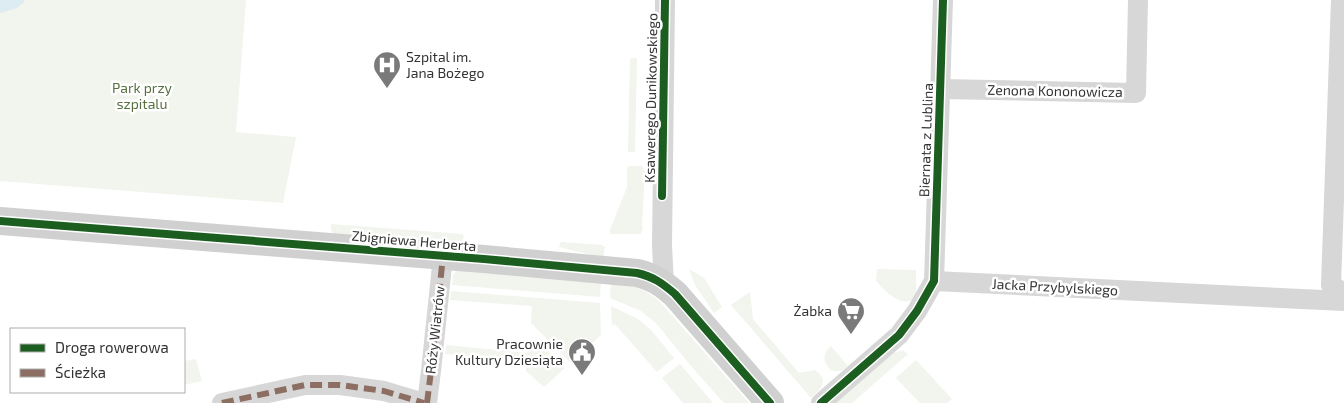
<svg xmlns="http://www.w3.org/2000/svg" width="1344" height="403" font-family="'Exo 2',sans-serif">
  <rect width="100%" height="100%" fill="#fff"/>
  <g fill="#f1f5ed">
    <polygon points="0,0 246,0 236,132 296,137 283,203 0,181"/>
    <polygon points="632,58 637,58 635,152 628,152 630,60"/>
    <polygon points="629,166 642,166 645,172 642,224 643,227 641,234 610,234 610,230 627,187 627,168"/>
    <polygon points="331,224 462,234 464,236 461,244 335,236 331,230"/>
    <polygon points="561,242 602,245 605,247 603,258 559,247 560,244"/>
    <polygon points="689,269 704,278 722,307 714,313 695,285"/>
    <path d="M 877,269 L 916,270 L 916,298 C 900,309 886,291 876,281 Z"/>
    <polygon points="457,270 601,281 600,297 452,285 453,275"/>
    <path d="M 611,282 C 633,286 643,287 660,302 L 749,403 L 724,403 L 696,372 L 656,323 L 641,311 L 610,298 Z"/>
    <polygon points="451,291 600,303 601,335 571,363 531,323 532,306 450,300"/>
    <path d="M 750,292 L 753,319 L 799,373 L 815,370 C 830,380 821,389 811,398 L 731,305 Z"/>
    <polygon points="611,306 638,319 651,330 674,358 657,372 615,324 612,326"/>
    <polygon points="529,340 538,341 565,368 544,387 526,371 526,362 445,354 446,345 527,353"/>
    <path d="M 831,346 L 848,366 L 841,371 L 832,371 C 823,363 821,355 831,346 Z"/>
    <polygon points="903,350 908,354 852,403 836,403 893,353"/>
    <polygon points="196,359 202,381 184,385 184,361"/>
    <polygon points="916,360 952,399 947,403 920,403 896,378"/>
    <polygon points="680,364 713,403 683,403 662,378"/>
  </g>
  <polygon fill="#ddebf3" points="0,0 24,0 24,2 17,8 0,13"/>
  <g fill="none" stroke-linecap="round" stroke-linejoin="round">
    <g stroke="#d7d7d7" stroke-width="20">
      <polyline points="1341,0 1331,285 1344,293"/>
      <polyline points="941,89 1136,93 1138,0"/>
      <polyline points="934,281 1344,301"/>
      <polyline points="664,285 662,245 665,0"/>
      <polyline points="222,403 305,385 340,385 384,391 424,403"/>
      <polyline points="427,403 431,371 443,256"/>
      <polyline points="821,403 899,335 917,311 934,281 943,0"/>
    </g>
    <path stroke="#d0d0d0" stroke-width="28" d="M 0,221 L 484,259 L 637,273 C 654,277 662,283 675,294 L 770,403"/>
    <g stroke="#8d6e63" stroke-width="6" stroke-dasharray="12 6" stroke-linecap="butt">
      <polyline points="222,403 305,385 340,385 384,391 424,403"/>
      <polyline points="427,403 431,371 443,256"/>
    </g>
    <g stroke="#fff" stroke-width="11">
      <g id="cycleway">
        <polyline points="662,196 665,0"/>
        <path d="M 0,221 L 484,259 L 637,273 C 654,277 662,283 675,294 L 770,403"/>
        <polyline points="821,403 899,335 917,311 934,281 943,0"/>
      </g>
    </g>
    <use href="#cycleway" stroke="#1b5e20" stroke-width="8"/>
  </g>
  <defs>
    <g id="hospital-pin" transform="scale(1.4375)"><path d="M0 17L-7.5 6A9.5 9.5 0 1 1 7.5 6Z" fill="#7a7a7a" stroke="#fff"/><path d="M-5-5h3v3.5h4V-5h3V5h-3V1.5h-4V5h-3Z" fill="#fff"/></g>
    <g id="supermarket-pin" transform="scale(1.4375)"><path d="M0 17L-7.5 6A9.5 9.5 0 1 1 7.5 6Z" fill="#7a7a7a" stroke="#fff"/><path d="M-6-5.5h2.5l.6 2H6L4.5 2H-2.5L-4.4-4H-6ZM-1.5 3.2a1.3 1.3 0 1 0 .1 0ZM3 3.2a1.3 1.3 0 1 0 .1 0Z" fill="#fff"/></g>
    <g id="civic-pin" transform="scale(1.4375)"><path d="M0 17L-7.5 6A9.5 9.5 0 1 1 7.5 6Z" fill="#7a7a7a" stroke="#fff"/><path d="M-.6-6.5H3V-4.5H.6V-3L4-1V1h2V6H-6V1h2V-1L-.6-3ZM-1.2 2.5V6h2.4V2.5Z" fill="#fff"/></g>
  </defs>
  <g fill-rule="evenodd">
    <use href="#hospital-pin" x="387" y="65"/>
    <use href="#supermarket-pin" x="851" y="311"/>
    <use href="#civic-pin" x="582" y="352"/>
  </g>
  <g text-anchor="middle" stroke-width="5" stroke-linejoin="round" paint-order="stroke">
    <g font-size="14" fill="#333" stroke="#fff" text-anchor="end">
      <text x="406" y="62" text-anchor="start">Szpital im.<tspan x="406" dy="16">Jana Bożego</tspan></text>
      <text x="832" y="316">Żabka</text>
      <text x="563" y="349">Pracownie<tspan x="563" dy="16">Kultury Dziesiąta</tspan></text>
    </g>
    <g font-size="14" fill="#56703f" stroke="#fff">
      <text x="142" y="93">Park przy<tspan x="142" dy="16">szpitalu</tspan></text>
    </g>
    <g font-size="14" fill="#333" stroke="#fff">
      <text transform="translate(1055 91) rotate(1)" y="5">Zenona Kononowicza</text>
      <text transform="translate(651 98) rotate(-89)" y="5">Ksawerego Dunikowskiego</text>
      <text transform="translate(926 140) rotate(-88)" y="5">Biernata z Lublina</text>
      <text transform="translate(414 241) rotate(5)" y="5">Zbigniewa Herberta</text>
      <text transform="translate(1055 287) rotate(3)" y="5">Jacka Przybylskiego</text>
      <text transform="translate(435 330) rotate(-84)" y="5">Róży Wiatrów</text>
    </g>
  </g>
  <rect x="10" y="328" width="175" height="65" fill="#ffffff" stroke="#adadad"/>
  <rect x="20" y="344" width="25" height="8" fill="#1b5e20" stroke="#adadad"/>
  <text x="55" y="353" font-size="15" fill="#333333">Droga rowerowa</text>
  <rect x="20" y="369" width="25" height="8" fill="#8d6e63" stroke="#adadad"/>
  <text x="55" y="378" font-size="15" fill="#333333">Ścieżka</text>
</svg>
